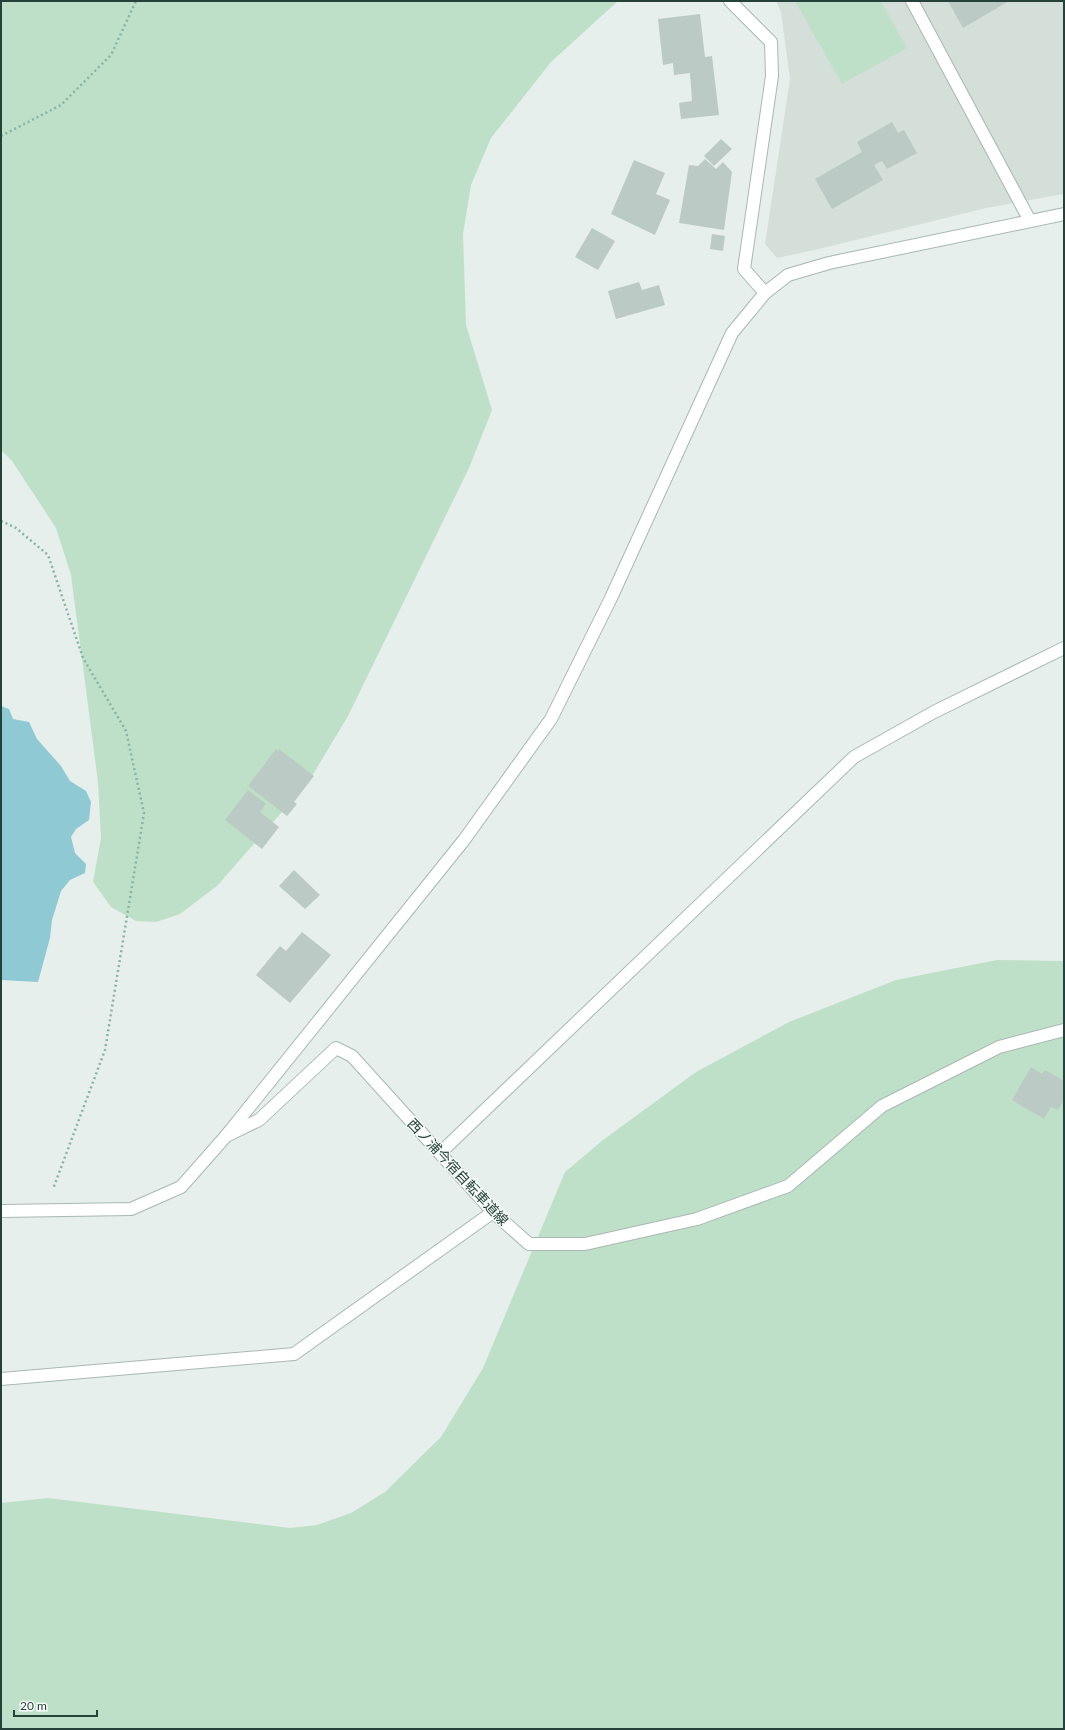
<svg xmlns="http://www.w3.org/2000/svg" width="1065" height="1730" font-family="Lato,'Noto Sans JP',sans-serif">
  <rect width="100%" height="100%" fill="#e6efeb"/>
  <polygon fill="#d4dfda" points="776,1 1064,1 1064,194 986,208 819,249 777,258 765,244 790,79 781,12"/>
  <g fill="#bfe0c8">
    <polygon points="1,1 618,1 551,62 491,138 471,185 463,234 466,325 492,410 469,468 348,716 309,781 217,886 180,914 156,922 136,921 111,907 93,882 101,838 98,782 71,575 56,528 12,461 1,450"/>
    <polygon points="795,1 881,1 907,48 842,84"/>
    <polygon points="997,960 1064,961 1064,1729 1,1729 1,1503 48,1498 290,1528 317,1525 351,1513 385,1492 441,1437 483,1368 565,1172 603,1140 696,1072 789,1022 896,980"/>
  </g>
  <polygon fill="#8ec9d4" points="1,706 9,709 13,719 29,722 37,739 61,766 70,781 86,791 91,802 89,820 76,829 71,837 75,853 86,864 85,873 70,880 61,891 52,920 50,938 38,982 1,980"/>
  <g fill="#bbcac4">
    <polygon points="948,1 1009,1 963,28"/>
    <polygon points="700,14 705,57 712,56 719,115 681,119 679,103 692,101 690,73 674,75 673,63 663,65 658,19"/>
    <polygon points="892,122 898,133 904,130 917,153 887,169 882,161 874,165 883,180 832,209 815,179 862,152 857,142"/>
    <polygon points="721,139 732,149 714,166 704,156"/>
    <polygon points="705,159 716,169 723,162 732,172 724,230 679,223 689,165 698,166"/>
    <polygon points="634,160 665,173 656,194 670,200 655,235 611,214"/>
    <polygon points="592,228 615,241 598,270 575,257"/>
    <polygon points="712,234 725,236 723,251 710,249"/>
    <polygon points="639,282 642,290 659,285 665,305 616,319 608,291"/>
    <polygon points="276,749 278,751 279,749 314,776 294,802 297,804 287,816 248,786"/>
    <polygon points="248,790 266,804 260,812 279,827 262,849 225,820"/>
    <polygon points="294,870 320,895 305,909 279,886"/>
    <polygon points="302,932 331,955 290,1003 256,975 280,946 286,951"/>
    <polygon points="1031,1067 1042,1074 1045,1070 1064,1081 1064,1100 1058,1110 1051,1107 1044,1119 1012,1100"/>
  </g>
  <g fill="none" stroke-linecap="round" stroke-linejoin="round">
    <g stroke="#a8b8b2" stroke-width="14">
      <g id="minor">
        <polyline points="730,1 771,42 772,76 744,269 765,293"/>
        <polyline points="912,1 1030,221"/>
        <polyline points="440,1153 854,757 934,712 1064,648"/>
        <polyline points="1,1211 131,1209 181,1187 226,1136 259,1120 336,1048 352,1056 493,1212 529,1244 585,1244 697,1219 788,1186 882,1106 999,1047 1064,1030"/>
        <polyline points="1,1379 294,1354 493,1212"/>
      </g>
    </g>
    <g stroke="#a8b8b2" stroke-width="14">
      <polyline id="tertiary" points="226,1136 464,840 551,719 611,598 732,333 765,293 788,275 829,263 1064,214"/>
    </g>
    <g stroke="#86b3a5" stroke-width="2.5" stroke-dasharray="2 3" stroke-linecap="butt">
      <polyline points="1,136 61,105 111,55 136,1"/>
      <polyline points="1,521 16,528 48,555 83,658 126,731 144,813 105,1050 53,1189"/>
    </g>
    <use href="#minor" stroke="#fff" stroke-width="12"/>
    <use href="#tertiary" stroke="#fff" stroke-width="12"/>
  </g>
  <g text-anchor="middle" stroke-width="3" stroke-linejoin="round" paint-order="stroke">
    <g font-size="14" fill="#24423a" stroke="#f7fbf9">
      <text transform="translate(458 1172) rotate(47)" y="5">西ノ浦今宿自転車道線</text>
    </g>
  </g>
  <rect width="1065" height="1730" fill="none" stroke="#24423a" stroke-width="4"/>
  <path d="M14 1710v6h83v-6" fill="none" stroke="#24423a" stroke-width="2"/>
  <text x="20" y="1710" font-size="12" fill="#24423a" stroke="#f7fbf9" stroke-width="3" paint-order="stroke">20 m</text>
</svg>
